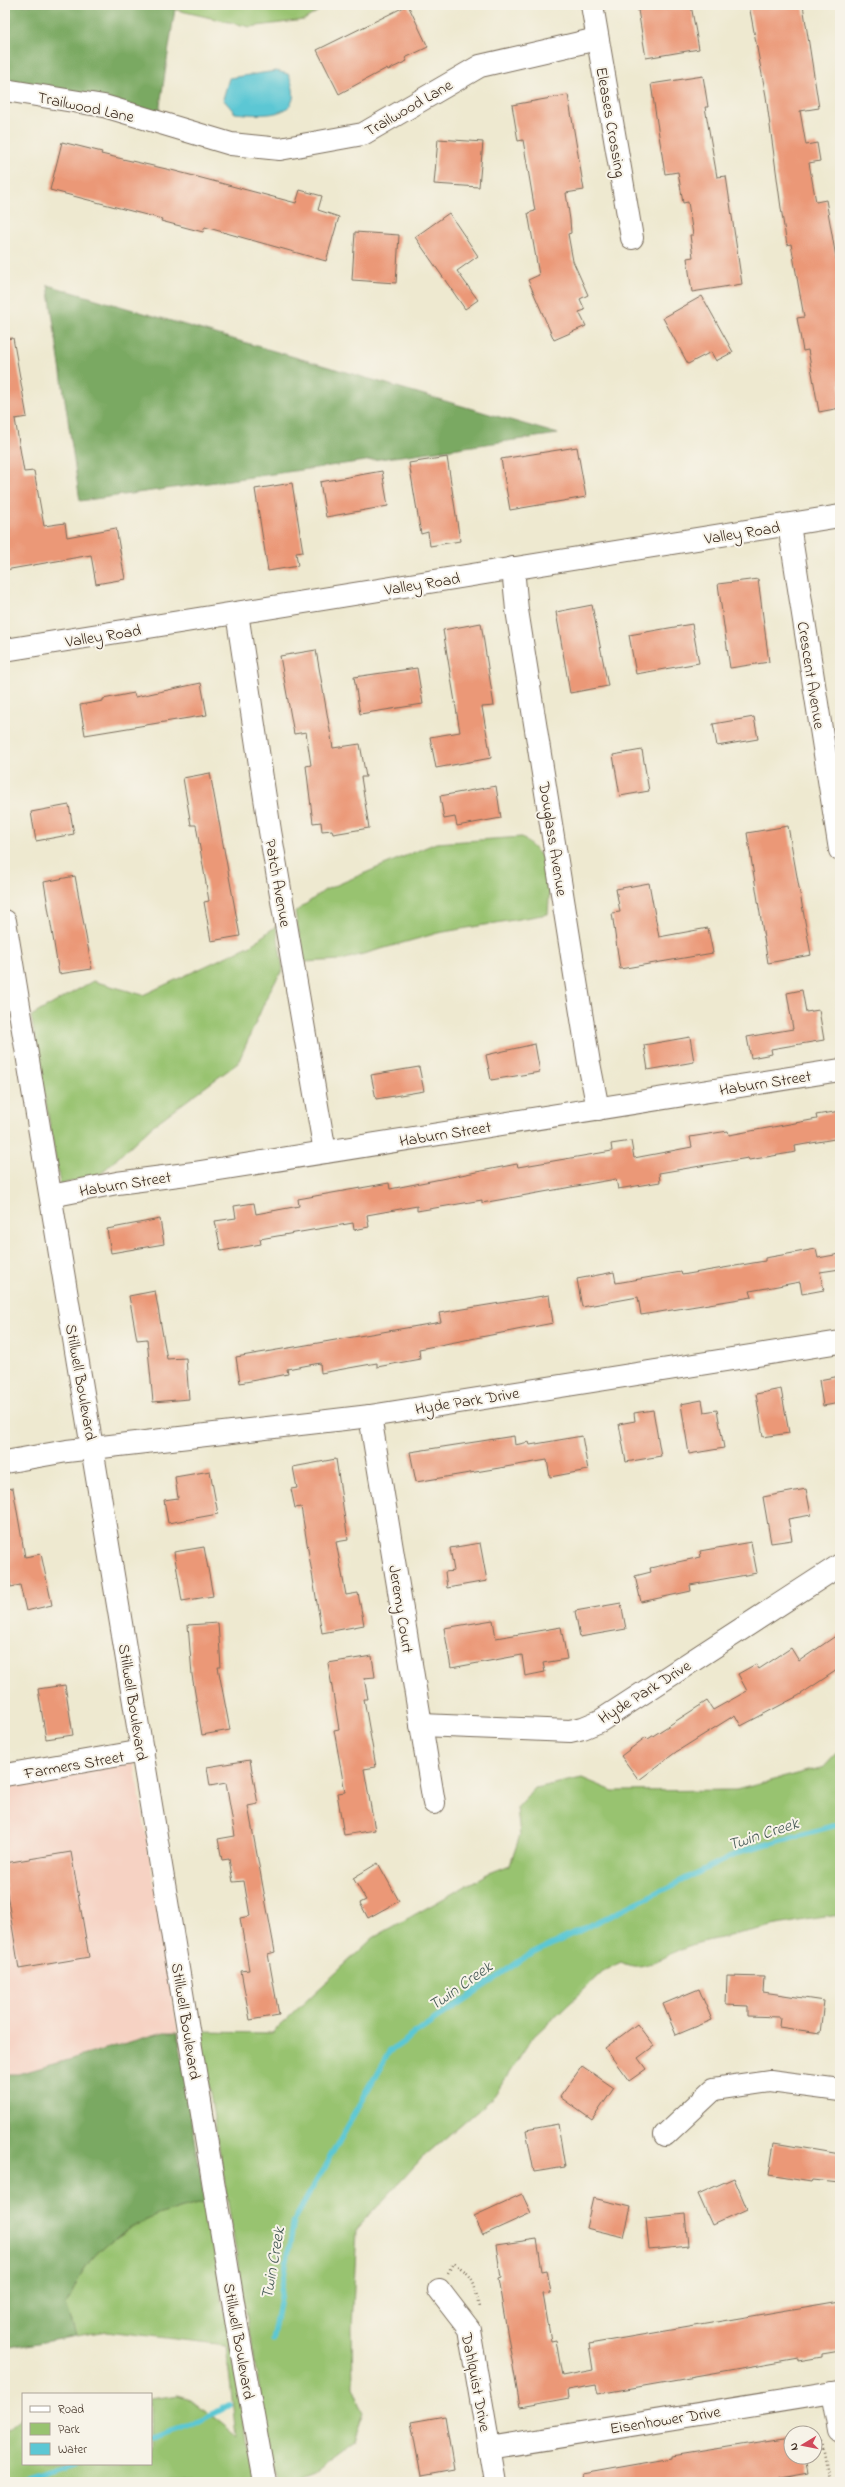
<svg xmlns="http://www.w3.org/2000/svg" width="845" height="2487" font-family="'Indie Flower',sans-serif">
  <rect width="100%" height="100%" fill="#f7f3e8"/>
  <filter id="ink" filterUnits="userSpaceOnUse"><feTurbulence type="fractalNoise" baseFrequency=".025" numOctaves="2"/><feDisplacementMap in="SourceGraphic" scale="8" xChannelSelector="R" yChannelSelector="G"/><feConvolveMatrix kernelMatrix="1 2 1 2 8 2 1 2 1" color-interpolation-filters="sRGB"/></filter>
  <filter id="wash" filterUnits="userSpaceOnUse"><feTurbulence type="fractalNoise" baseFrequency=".012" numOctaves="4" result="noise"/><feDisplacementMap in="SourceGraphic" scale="16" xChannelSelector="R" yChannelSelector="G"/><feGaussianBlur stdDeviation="0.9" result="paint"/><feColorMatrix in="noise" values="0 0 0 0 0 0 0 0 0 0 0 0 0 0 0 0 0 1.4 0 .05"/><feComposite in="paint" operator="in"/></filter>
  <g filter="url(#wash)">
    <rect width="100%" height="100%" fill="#eee9d0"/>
    <polygon fill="#f6d2c3" points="134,1762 178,2032 164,2032 19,2074 5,2074 5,1785"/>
    <g fill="#98c370" stroke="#6a7647">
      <polygon points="155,5 328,5 304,20 250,27"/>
      <polygon points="522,837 546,860 550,885 548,914 438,933 342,960 304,962 295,912 325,890 436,843"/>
      <polygon points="276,926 283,969 269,992 238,1063 152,1126 97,1177 60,1184 31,1016 93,981 143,995 251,945"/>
      <path d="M 840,1750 L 840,1915 C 801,1920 764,1927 725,1937 C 711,1940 694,1943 681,1949 C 661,1957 643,1974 621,1962 L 603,1971 L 532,2038 L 494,2096 L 422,2158 L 357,2229 L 352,2328 L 353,2386 L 364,2413 L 354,2441 L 313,2472 L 287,2482 L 276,2482 L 250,2337 L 200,2032 L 272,2033 L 373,1938 L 487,1874 L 510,1865 L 520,1835 L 517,1808 L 535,1788 L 582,1778 L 613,1791 L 736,1790 L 824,1767 Z"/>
      <path d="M 205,2201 L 253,2473 L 243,2482 L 5,2482 L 5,2432 L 22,2417 L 23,2464 L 151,2464 L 151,2399 L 178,2395 L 191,2399 L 236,2435 L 226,2345 L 107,2331 L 76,2336 L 66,2304 C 74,2291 80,2273 90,2261 C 119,2226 162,2212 205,2201 Z"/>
    </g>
    <g fill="#7aa962" stroke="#5a6a40">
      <polygon points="5,5 155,5 175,9 159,112 5,81"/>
      <polygon points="48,285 558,434 80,501"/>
      <path d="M 164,2032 L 178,2032 L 205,2201 C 162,2212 119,2226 90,2261 C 80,2273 74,2291 66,2304 L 76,2336 L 5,2349 L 5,2074 L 19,2074 Z"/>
    </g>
    <path fill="#5bc7d4" stroke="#4b7879" d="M 276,71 L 288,74 C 309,119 265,116 235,113 L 223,99 L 229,78 Z"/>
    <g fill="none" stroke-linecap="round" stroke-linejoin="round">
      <g stroke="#5bc7d4" stroke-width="5.5">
        <polyline points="272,2341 294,2221 389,2052 524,1958 742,1851 840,1824"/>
        <polyline points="151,2439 190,2426 229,2405"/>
        <polyline points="19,2482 74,2464"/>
      </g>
    </g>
    <g id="blocks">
      <g fill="#eb9877">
        <polygon points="408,5 428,47 405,58 407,61 388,70 387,68 339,94 317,50"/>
        <polygon points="669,5 691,5 699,49 646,58 638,10"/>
        <polygon points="749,5 803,5 819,108 800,111 806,145 817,143 820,161 809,163 816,202 826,200 838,269 840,268 840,408 819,412 808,350 803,351 797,318 804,317 791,244 787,245 781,208 766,96"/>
        <polygon points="703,76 708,107 705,107 717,177 726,176 742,284 692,292 687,258 693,257 690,235 693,235 688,202 683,203 678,172 665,174 651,84"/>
        <polygon points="568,95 584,190 566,193 570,220 571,233 568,234 573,261 588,295 580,299 585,310 579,312 586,326 554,340 528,280 539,275 528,213 535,211 523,140 518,141 512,105"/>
        <polygon points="438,139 483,142 479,187 434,184"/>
        <polygon points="62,142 102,152 101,154 175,171 296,203 300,190 322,196 318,210 339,217 326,261 205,227 203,232 161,221 162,219 50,190"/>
        <polygon points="449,213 478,256 457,271 478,300 465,309 415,237"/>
        <polygon points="355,232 399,235 396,283 352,280"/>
        <polygon points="702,296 733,352 716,361 711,352 688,364 663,318"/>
        <polygon points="13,338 27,417 15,419 24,472 34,471 44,526 65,523 67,537 116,528 125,579 96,584 91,555 5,570 5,339"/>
        <polygon points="577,447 586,497 510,510 501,459"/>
        <polygon points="447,457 460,541 430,546 428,532 421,534 409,463"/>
        <polygon points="382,471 388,506 326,517 320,482"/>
        <polygon points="292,483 303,552 296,553 298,566 268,571 255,489"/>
        <polygon points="758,579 769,662 730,668 718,584"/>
        <polygon points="592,605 608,686 570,693 556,612"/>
        <polygon points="481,623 494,706 482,707 491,758 436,768 430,737 460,732 443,630"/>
        <polygon points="692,624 699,663 636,674 629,635"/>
        <polygon points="316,650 333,748 360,744 366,777 361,777 369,828 333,834 332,830 322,831 321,822 313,823 306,766 311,765 306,732 294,734 280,656"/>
        <polygon points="417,668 423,704 360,714 354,677"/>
        <polygon points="201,683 207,715 85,735 80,705 103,701 103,699 134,693 135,697"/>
        <polygon points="754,717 758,739 717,746 713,724"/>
        <polygon points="642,750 649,791 620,796 613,755"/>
        <polygon points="210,773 240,936 211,941 204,902 209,901 196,825 191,825 183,778"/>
        <polygon points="496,786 501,818 457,826 455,817 444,819 440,796"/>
        <polygon points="69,805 74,834 36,841 31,812"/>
        <polygon points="788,826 811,955 768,963 747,833"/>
        <polygon points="75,876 92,969 59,974 44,882"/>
        <polygon points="649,883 659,937 708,928 713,953 620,969 612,913 620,912 616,889"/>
        <polygon points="802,990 806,1012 819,1010 824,1040 771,1049 772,1054 751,1058 747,1037 793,1029 787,993"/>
        <polygon points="690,1037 694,1062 648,1070 644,1045"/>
        <polygon points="535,1044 540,1072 491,1080 486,1055"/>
        <polygon points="419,1067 424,1091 376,1099 371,1075"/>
        <polygon points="840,1111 840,1138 795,1146 796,1152 749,1160 748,1158 659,1173 660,1182 618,1189 616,1179 482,1203 482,1200 417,1211 417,1206 367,1215 369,1227 354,1230 353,1223 260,1239 261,1244 221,1251 215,1221 236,1218 234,1206 254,1203 256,1214 299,1206 298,1199 389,1183 390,1189 517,1164 518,1167 612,1151 611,1144 631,1141 634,1158 692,1147 690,1137 728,1131 729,1135 817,1119 816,1115"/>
        <polygon points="160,1219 164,1244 111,1253 107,1229"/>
        <polygon points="816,1249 818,1258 840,1254 840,1269 820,1272 824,1290 802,1294 800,1282 750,1291 752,1297 641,1315 638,1297 582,1307 577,1279 614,1272 616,1283 681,1272 682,1275 765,1261 765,1258"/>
        <polygon points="155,1291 167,1359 186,1358 189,1399 153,1402 147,1339 137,1340 129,1296"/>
        <polygon points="549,1295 553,1323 419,1349 420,1359 377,1367 377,1363 321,1373 320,1363 287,1369 288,1374 240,1383 236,1357 441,1322 439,1313"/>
        <polygon points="840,1376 840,1403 823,1406 819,1380"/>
        <polygon points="781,1389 789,1433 763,1437 756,1394"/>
        <polygon points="702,1400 704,1412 717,1410 724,1448 689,1454 681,1404"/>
        <polygon points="653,1410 661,1456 626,1462 619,1424 635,1421 634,1413"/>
        <polygon points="514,1436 515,1445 529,1442 530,1445 582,1436 588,1470 550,1477 547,1460 416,1482 410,1452"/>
        <polygon points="336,1459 348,1540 336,1542 346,1595 358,1593 364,1625 322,1633 301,1507 295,1508 291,1489 297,1488 293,1467"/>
        <polygon points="210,1471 218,1514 168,1523 164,1500 178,1498 175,1477"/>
        <polygon points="13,1488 25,1557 41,1554 52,1605 26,1611 20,1585 11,1587 5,1558 5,1489"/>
        <polygon points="806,1489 811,1515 788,1519 792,1540 771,1543 763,1497"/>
        <polygon points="751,1542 757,1573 690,1585 691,1591 641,1602 635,1576 651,1572 650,1568 701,1557 700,1551"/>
        <polygon points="480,1543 487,1581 447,1588 445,1572 454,1571 450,1548"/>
        <polygon points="204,1547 213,1596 182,1601 174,1552"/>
        <polygon points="621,1603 626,1629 580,1637 575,1611"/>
        <polygon points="493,1620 496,1638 561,1627 567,1659 543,1663 545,1672 525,1676 522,1655 451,1668 444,1628"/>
        <polygon points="218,1623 221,1667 218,1667 230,1730 202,1735 192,1675 188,1625"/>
        <polygon points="840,1633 840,1668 798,1696 741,1726 735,1715 676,1752 639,1780 621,1756 646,1737 648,1739 707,1701 713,1710 747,1691 738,1674 756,1664 759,1669 791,1648 799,1661"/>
        <polygon points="372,1656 375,1677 364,1678 368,1699 364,1699 376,1767 364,1769 375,1830 344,1835 337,1793 345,1792 334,1730 339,1729 328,1663"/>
        <polygon points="65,1685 73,1735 46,1739 38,1689"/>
        <polygon points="250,1760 258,1804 248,1806 275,1952 268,1954 279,2015 250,2020 241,1971 249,1970 240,1918 250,1916 244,1881 233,1882 229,1859 222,1860 218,1839 235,1836 226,1783 210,1786 207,1767"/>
        <polygon points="71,1852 89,1957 19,1969 5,1881 5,1863"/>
        <polygon points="378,1863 399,1901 368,1918 360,1903 366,1900 353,1878"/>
        <polygon points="727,1976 764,1977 763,1992 824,2001 820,2033 779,2027 780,2017 748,2016 748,2006 726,2005"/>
        <polygon points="699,1989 712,2020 676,2035 663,2004"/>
        <polygon points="637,2024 654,2046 638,2058 646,2069 629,2081 605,2048"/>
        <polygon points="582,2066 614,2088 592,2120 560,2097"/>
        <polygon points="558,2124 565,2167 534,2172 526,2130"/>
        <polygon points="774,2143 840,2154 840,2183 812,2180 811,2182 769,2175"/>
        <polygon points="734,2178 747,2209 712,2225 698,2194"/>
        <polygon points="522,2194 531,2213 483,2235 474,2216"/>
        <polygon points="593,2198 631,2207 624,2237 586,2228"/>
        <polygon points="685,2214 688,2246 649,2250 646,2218"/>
        <polygon points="537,2239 542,2271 547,2270 551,2293 543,2294 551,2341 556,2340 562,2376 593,2370 589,2344 840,2301 840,2351 822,2354 822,2357 798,2361 798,2359 598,2394 596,2385 568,2390 569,2398 520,2407 498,2279 501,2278 496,2245"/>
        <polygon points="445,2416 454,2470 421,2476 411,2422"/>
        <polygon points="791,2437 791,2457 805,2457 808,2474 764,2482 583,2482 582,2474 672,2458 672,2456"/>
      </g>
    </g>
  </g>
  <g filter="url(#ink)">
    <use href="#blocks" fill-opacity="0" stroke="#7a6d5c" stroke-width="1"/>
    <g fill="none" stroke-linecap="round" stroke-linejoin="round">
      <g stroke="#7a6d5c" stroke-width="24">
        <g id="minor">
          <polyline points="592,5 632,238"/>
          <polyline points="5,90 104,106 231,144 280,149 363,134 480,66 597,39"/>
          <polyline points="789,525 840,850"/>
          <polyline points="513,568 517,610 589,1063 598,1109"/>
          <polyline points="237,613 270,831 325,1152"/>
          <polyline points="5,650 840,516"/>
          <polyline points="5,921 239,2338 265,2482"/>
          <polyline points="51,1196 117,1183 194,1173 840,1070"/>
          <polyline points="370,1416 434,1803"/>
          <polyline points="5,1462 67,1451 370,1416 840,1342"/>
          <polyline points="421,1725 570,1731 583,1728 600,1721 840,1565"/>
          <polyline points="5,1775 143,1751"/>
          <polyline points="665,2135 714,2089 770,2081 840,2090"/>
          <polyline points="439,2290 469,2329 495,2482"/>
          <polyline points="833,2392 840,2431"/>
          <polyline points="489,2448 840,2391"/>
        </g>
      </g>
      <g stroke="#7a6d5c" stroke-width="2.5" stroke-dasharray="1 3" stroke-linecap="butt">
        <path d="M 448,2273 L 453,2263 C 476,2277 474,2282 479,2308"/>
        <polyline points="822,2441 829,2482"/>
      </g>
      <use href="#minor" stroke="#fff" stroke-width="22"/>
    </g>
  </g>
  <g text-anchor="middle" stroke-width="4" stroke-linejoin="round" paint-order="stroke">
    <g font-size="16" fill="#3b2a1e" stroke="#f7f3e8">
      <text transform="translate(86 106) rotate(12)" y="6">Trailwood Lane</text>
      <text transform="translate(408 107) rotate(-30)" y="6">Trailwood Lane</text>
      <text transform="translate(612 122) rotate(80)" y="6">Eleases Crossing</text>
      <text transform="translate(742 532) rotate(-9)" y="6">Valley Road</text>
      <text transform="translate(422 583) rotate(-9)" y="6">Valley Road</text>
      <text transform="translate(103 635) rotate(-9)" y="6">Valley Road</text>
      <text transform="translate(812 675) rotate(81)" y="6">Crescent Avenue</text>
      <text transform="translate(554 839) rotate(81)" y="6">Douglass Avenue</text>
      <text transform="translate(279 883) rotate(80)" y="6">Patch Avenue</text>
      <text transform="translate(765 1082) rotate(-9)" y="6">Haburn Street</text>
      <text transform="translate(445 1133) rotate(-9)" y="6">Haburn Street</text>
      <text transform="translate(125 1183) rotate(-9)" y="6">Haburn Street</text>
      <text transform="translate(82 1382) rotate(80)" y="6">Stillwell Boulevard</text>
      <text transform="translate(467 1400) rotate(-9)" y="6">Hyde Park Drive</text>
      <text transform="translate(402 1609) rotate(81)" y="6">Jeremy Court</text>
      <text transform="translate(644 1691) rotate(-32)" y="6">Hyde Park Drive</text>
      <text transform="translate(134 1702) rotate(81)" y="6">Stillwell Boulevard</text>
      <text transform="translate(74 1764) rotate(-10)" y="6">Farmers Street</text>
      <text transform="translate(187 2021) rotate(81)" y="6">Stillwell Boulevard</text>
      <text transform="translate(240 2341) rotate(80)" y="6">Stillwell Boulevard</text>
      <text transform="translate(477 2382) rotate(79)" y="6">Dahlquist Drive</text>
      <text transform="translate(665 2419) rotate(-9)" y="6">Eisenhower Drive</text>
    </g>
    <g font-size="17" font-style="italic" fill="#455955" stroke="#f7f3e8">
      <text transform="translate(763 1833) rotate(-18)" y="6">Twin Creek</text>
      <text transform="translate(460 1985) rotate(-35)" y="6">Twin Creek</text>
      <text transform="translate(272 2263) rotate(-80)" y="6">Twin Creek</text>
    </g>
  </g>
  <rect width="845" height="2487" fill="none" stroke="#f7f3e8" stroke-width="20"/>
  <rect x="22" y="2393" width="130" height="72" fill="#f7f3e8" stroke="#aca397"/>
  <rect x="30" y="2406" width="20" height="6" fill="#ffffff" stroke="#aca397"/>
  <text x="58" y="2413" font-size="12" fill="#3b2a1e">Road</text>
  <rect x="30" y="2423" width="20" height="12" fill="#98c370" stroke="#aca397"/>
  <text x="58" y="2433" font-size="12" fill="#3b2a1e">Park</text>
  <rect x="30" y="2443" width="20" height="12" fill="#5bc7d4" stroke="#aca397"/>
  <text x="58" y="2453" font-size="12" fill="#3b2a1e">Water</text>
  <g transform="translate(803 2445) rotate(260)"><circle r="19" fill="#f7f3e8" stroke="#aca397"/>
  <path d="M0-3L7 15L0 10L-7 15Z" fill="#d1495b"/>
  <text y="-6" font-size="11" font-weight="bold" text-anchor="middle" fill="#3b2a1e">N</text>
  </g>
</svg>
